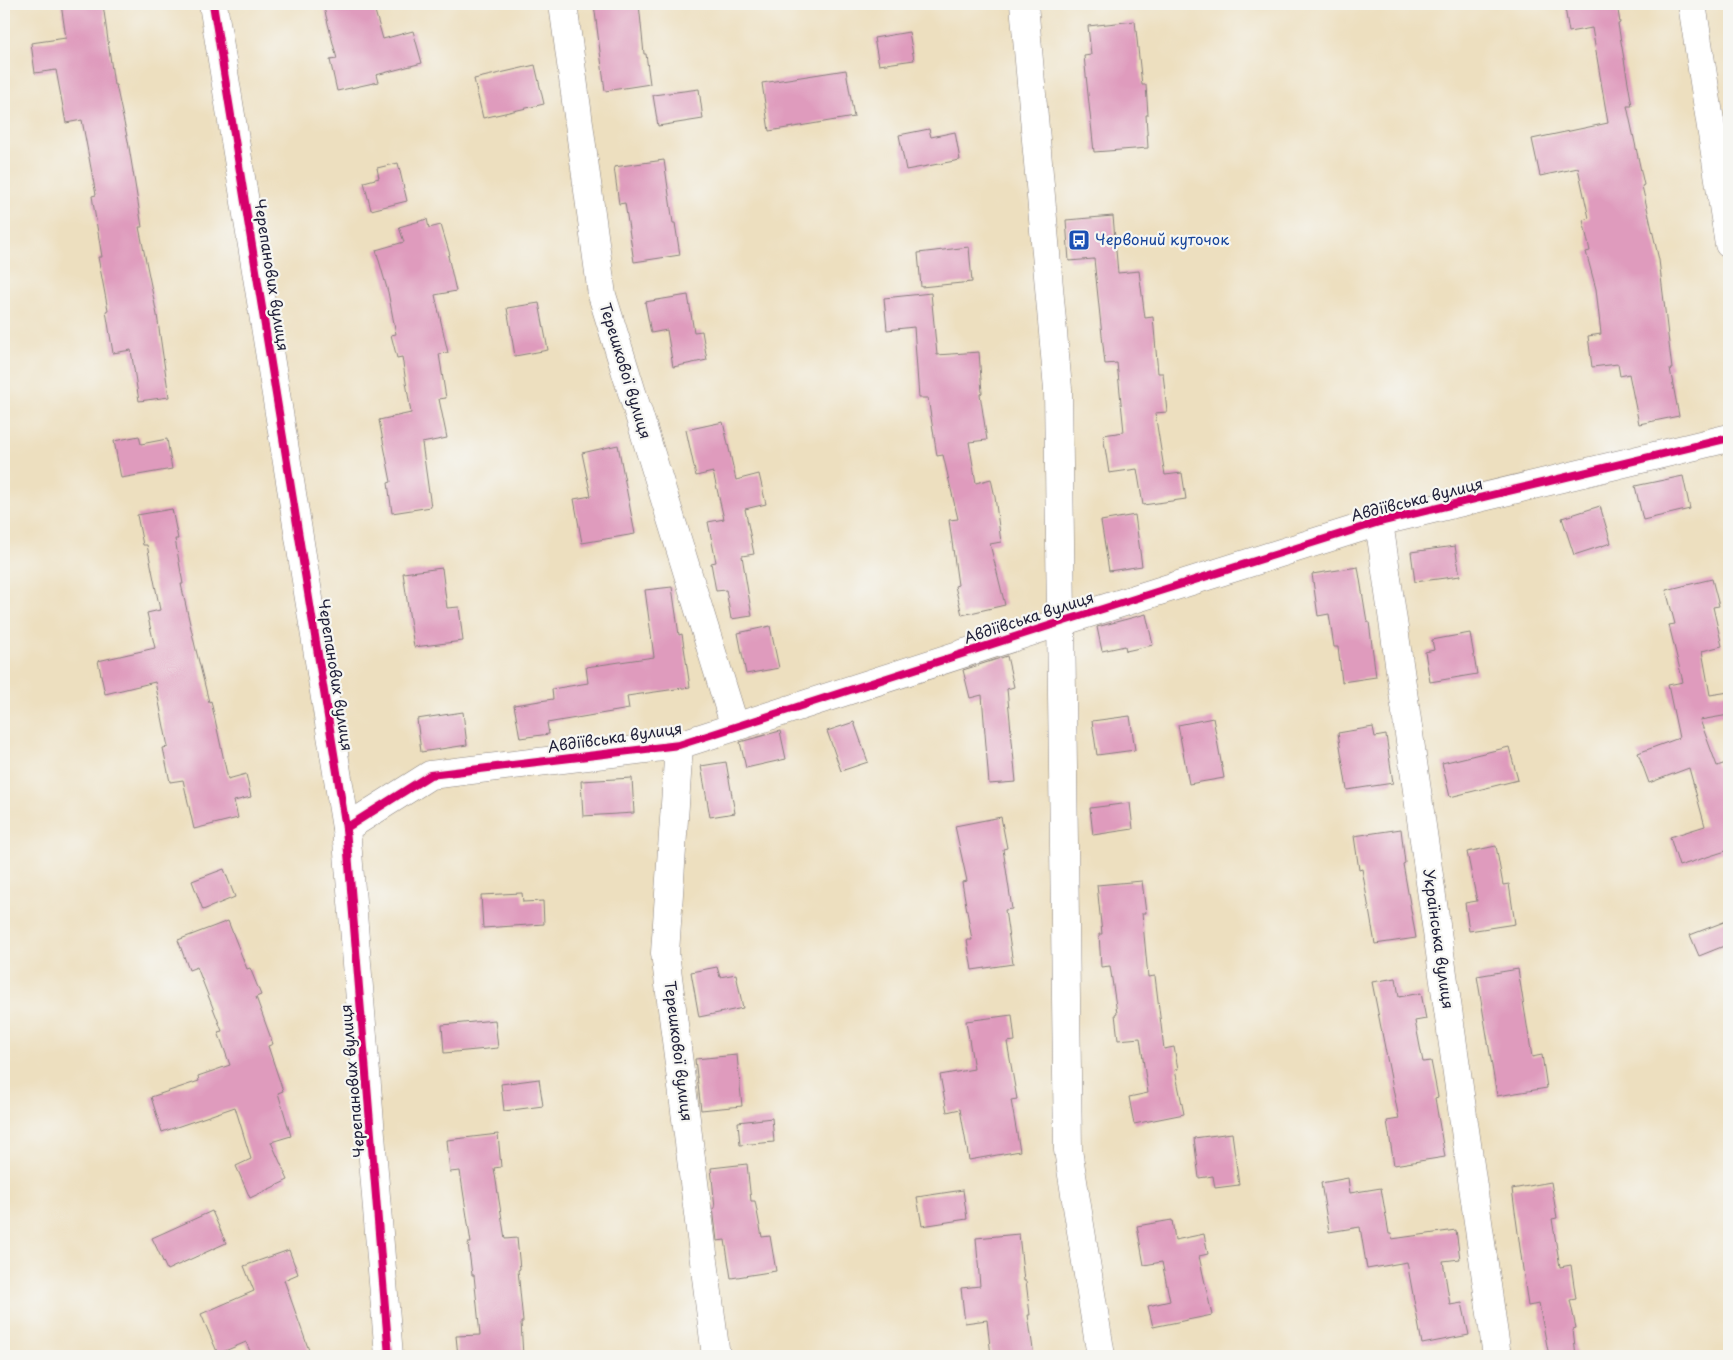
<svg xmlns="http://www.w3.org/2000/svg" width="1733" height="1360" viewBox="0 0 1733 1360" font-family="'Playpen Sans',sans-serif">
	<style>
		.building { fill: #df9bbd }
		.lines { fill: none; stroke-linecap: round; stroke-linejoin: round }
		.minor-casing { stroke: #88807d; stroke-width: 29 }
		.minor { stroke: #fff; stroke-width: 28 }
		.cycleway-casing { stroke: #f6f6f2; stroke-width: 11 }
		.cycleway { stroke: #d6006c; stroke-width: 8 }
		.labels { text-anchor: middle; stroke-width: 4.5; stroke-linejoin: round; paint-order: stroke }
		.transit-label { font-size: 15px; fill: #164399; stroke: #f6f6f2; text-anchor: start }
		.street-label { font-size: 15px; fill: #22223b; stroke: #f6f6f2 }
	</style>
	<rect width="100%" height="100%" fill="#f6f6f2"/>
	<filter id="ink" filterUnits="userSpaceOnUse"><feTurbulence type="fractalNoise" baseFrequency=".02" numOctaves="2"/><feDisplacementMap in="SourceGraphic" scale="10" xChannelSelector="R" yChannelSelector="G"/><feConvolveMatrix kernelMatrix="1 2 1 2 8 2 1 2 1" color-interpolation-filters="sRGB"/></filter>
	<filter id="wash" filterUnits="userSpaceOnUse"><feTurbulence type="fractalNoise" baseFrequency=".0096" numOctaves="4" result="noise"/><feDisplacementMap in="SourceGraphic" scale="20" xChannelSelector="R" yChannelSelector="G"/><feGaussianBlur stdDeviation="1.12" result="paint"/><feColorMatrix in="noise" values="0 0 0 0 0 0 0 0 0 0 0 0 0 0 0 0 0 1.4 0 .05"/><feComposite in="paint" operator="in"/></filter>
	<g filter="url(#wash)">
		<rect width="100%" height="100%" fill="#eddfbf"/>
		<g id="blocks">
			<!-- building -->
			<g class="building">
				<polygon points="61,4 103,4 114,85 116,85 128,141 142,227 139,227 157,315 169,397 139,401 131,350 113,353 106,311 108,310 98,257 102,257 92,196 96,195 82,120 66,123 56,70 35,73 31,43 66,38"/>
				<polygon points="323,4 373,4 383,39 413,31 422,63 376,75 378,82 337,91 330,60 337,59"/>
				<polygon points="594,4 639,4 644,54 646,54 650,84 605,91"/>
				<polygon points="1590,4 1617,4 1620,23 1618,24 1632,106 1627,106 1644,185 1642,186 1659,260 1672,369 1670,369 1679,416 1639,424 1629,374 1620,376 1618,364 1592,367 1588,336 1601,334 1596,289 1586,252 1590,251 1583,220 1589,218 1578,168 1540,176 1532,139 1608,123 1592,28 1569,32 1565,8"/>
				<polygon points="1135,21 1142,85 1146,85 1148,115 1146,115 1148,148 1094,152 1084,56 1091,55 1088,26"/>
				<polygon points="909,32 914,60 879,65 874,38"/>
				<polygon points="535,65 544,104 483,118 474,79"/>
				<polygon points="846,70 854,117 769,131 762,83"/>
				<polygon points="699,89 703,119 658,126 653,95"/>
				<polygon points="929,129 931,137 955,132 960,160 906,170 899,135"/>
				<polygon points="664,160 673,223 675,223 680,255 634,262 625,203 619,204 614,167"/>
				<polygon points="398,163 407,201 371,210 364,182 379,178 377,168"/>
				<polygon points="1113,216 1118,273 1139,271 1145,318 1153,317 1158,373 1163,373 1167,412 1155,413 1165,475 1182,473 1186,499 1143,505 1137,469 1109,473 1103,435 1124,432 1117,363 1105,364 1094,259 1069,261 1066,220"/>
				<polygon points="427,219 429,228 441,225 450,255 448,256 456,291 435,295 448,353 439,354 446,398 439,399 447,438 422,443 431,507 392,513 388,483 391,482 379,420 411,413 402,357 397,358 391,335 396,334 388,292 376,250 404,242 399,227"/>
				<polygon points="969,247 972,282 921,287 918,253"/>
				<polygon points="931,293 937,355 979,352 982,393 980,394 987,440 969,442 976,483 991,479 995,497 1001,542 990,544 1005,605 962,615 955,586 958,585 949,520 958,519 943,455 937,456 928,398 919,398 914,327 887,330 884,298"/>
				<polygon points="688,295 694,332 702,331 707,360 673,367 667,330 651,333 645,302"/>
				<polygon points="539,303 548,350 515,356 507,308"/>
				<polygon points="723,422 736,480 759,474 766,504 745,509 754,554 742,556 752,616 731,619 726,590 716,591 711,563 716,562 708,522 724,519 713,472 696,476 686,430"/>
				<polygon points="139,436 141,444 167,439 172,469 121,478 114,441"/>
				<polygon points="618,445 635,534 582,543 574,499 591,496 582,453"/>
				<polygon points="1683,476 1690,509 1643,520 1635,486"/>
				<polygon points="1600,506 1611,543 1574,555 1562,518"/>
				<polygon points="172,509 178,539 175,539 183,584 181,584 195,646 209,702 211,701 228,779 246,774 251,797 234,801 238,818 194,829 183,780 170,782 163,748 168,747 155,682 105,694 98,661 155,648 147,613 160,610 147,545 143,545 137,515"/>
				<polygon points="1135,515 1142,566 1109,571 1101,521"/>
				<polygon points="1455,546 1460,576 1415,582 1411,552"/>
				<polygon points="1358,567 1367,622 1369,622 1376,677 1342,682 1338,647 1334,647 1329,614 1318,616 1312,574"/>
				<polygon points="442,568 447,608 459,607 463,641 414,647 403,573"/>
				<polygon points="1712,579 1719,606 1713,607 1722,646 1702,651 1710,695 1729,692 1729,715 1700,720 1717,766 1729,762 1729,850 1679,866 1670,837 1705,826 1689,768 1649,783 1638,753 1679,738 1668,685 1683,682 1669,625 1675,624 1666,590"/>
				<polygon points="672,587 679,635 682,634 690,687 627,696 629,709 547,723 549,734 520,738 514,705 553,699 552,689 588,683 586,667 654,657 645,590"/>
				<polygon points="1146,614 1153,645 1126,651 1125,646 1102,651 1097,627"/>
				<polygon points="770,626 779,668 746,674 738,633"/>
				<polygon points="1470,633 1477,674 1430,682 1425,652 1434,650 1432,640"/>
				<polygon points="1007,656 1014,687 1007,689 1016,782 989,784 982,695 970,698 963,670"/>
				<polygon points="463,712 467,745 421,752 417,719"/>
				<polygon points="1130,716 1135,750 1097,755 1092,721"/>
				<polygon points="1213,718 1224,778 1189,784 1178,725"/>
				<polygon points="854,722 868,762 841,771 827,731"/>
				<polygon points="1373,727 1375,737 1386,735 1393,783 1347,790 1338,733"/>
				<polygon points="780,731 786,759 746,768 740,742"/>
				<polygon points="1509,747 1518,780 1450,797 1442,763"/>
				<polygon points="726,762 735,813 710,817 701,766"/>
				<polygon points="632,778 634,813 583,816 581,781"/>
				<polygon points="1130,803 1133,829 1093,835 1090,808"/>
				<polygon points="1001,817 1007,848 1003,849 1012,909 1005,910 1013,964 972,970 967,940 972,940 962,882 967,881 955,826"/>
				<polygon points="1401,829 1405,863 1403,864 1416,938 1375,944 1362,869 1359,870 1354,836"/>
				<polygon points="1496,846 1503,885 1509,884 1515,924 1469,931 1465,903 1477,901 1467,852"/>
				<polygon points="224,869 235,897 203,910 192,881"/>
				<polygon points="1142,881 1146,913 1142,913 1148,977 1155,976 1164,1049 1174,1047 1178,1069 1175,1070 1184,1114 1134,1124 1129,1097 1148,1093 1140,1038 1118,1040 1115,1014 1117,1013 1110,966 1101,967 1099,934 1102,934 1097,885"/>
				<polygon points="522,893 523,902 543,901 544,924 483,928 481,895"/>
				<polygon points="1729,920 1729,944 1699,956 1690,935"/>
				<polygon points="228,921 247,969 250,968 261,995 256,997 273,1044 268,1046 283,1091 278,1093 291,1136 271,1142 288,1180 250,1198 236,1166 251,1159 235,1107 162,1132 151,1097 199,1081 198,1076 230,1065 218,1032 222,1031 197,967 189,970 178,940"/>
				<polygon points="717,967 720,977 736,974 743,1008 699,1017 691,972"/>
				<polygon points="1518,969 1532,1057 1542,1055 1547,1088 1497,1096 1477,976"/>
				<polygon points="1396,978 1399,997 1421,993 1426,1019 1415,1021 1423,1062 1431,1061 1438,1097 1435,1098 1445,1157 1394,1165 1387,1121 1399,1119 1372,982"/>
				<polygon points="1012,1015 1015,1041 1007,1042 1017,1099 1011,1100 1020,1151 969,1160 960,1109 947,1112 940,1075 974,1069 966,1021"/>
				<polygon points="495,1020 498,1048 444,1053 442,1025"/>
				<polygon points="737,1055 742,1106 701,1110 695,1059"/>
				<polygon points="539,1079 543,1106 504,1111 501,1084"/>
				<polygon points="772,1118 774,1142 740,1145 738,1122"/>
				<polygon points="1232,1133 1239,1185 1215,1188 1213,1176 1199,1178 1194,1138"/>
				<polygon points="498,1134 501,1167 494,1168 505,1239 517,1238 520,1269 518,1270 523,1322 521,1322 523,1356 458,1356 456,1336 480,1335 474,1275 472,1275 468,1243 471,1243 460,1171 450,1172 447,1140"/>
				<polygon points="747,1164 751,1201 755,1201 762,1237 770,1236 776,1271 731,1278 725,1240 717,1241 713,1208 715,1208 711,1168"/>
				<polygon points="1348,1178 1350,1193 1381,1188 1389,1234 1391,1234 1392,1239 1456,1230 1460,1259 1443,1261 1450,1305 1462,1303 1469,1335 1422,1344 1407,1262 1367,1269 1360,1227 1329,1232 1321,1183"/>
				<polygon points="1551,1182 1557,1218 1552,1219 1560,1267 1571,1265 1576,1299 1570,1300 1576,1328 1573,1329 1576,1356 1549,1356 1539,1304 1528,1306 1512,1189"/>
				<polygon points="963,1190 967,1219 922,1226 917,1197"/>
				<polygon points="212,1211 226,1243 167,1270 152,1238"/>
				<polygon points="1172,1220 1175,1240 1204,1234 1208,1254 1199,1256 1212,1315 1153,1327 1148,1306 1170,1301 1162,1262 1144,1265 1137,1226"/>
				<polygon points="1019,1234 1024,1281 1026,1281 1030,1315 1028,1315 1034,1356 991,1356 987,1320 965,1323 961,1288 980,1286 976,1238"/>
				<polygon points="289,1250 298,1274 284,1280 311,1356 252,1356 246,1342 218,1354 201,1314 254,1291 244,1266"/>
			</g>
		</g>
	</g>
	<g filter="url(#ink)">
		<use href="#blocks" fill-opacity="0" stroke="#88807d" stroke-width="1"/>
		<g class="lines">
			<!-- minor casing -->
			<g class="minor-casing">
				<g id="minor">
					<polyline points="213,4 346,828 389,1356"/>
					<polyline points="563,4 602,295 735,727"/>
					<polyline points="1024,4 1058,389 1068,1150 1101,1356"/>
					<polyline points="1692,4 1729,244"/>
					<polyline points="1379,522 1497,1356"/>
					<polyline points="679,745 665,953 716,1356"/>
					<polyline points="346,828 430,775 679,745 1061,622 1379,522 1729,438"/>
				</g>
			</g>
			<!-- minor -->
			<use href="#minor" class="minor"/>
			<!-- cycleway casing -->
			<g class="cycleway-casing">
				<g id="cycleway">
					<polyline points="213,4 346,828 389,1356"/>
					<polyline points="346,828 430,775 679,745 1061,622 1379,522 1729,438"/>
				</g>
			</g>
			<!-- cycleway -->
			<use href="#cycleway" class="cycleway"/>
		</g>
	</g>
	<!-- icons -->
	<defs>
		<g id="bus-square" transform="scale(1.125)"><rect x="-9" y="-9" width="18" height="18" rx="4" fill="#1a4fb4" stroke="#f6f6f2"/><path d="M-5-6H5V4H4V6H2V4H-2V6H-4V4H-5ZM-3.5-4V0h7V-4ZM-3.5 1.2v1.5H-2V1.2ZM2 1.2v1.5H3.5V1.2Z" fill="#fff"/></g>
	</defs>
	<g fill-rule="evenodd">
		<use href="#bus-square" x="1079" y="240"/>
	</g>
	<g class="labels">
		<!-- transit labels -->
		<g class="transit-label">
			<text x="1095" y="245">Червоний куточок</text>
		</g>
		<!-- street labels -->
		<g class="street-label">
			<text transform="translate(271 275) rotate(81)" y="5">Черепанових вулиця</text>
			<text transform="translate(625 371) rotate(73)" y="5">Терешкової вулиця</text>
			<text transform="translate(1417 500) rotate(-14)" y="5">Авдіївська вулиця</text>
			<text transform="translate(1029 618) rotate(-18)" y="5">Авдіївська вулиця</text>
			<text transform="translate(335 675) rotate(81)" y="5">Черепанових вулиця</text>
			<text transform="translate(615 738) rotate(-8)" y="5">Авдіївська вулиця</text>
			<text transform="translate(1438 939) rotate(82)" y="5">Українська вулиця</text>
			<text transform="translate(678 1051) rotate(83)" y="5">Терешкової вулиця</text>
			<text transform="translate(353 1081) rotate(-95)" y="5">Черепанових вулиця</text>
		</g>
	</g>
	<!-- margin -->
	<rect width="1733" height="1360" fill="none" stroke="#f6f6f2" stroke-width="20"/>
</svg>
